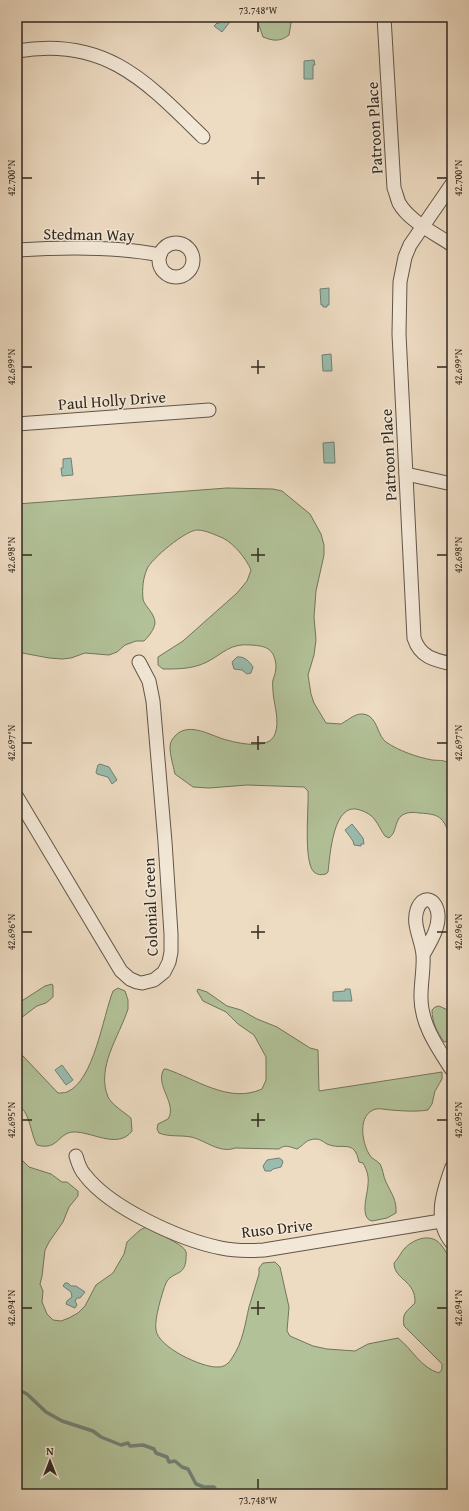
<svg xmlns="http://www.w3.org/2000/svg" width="469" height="1511" viewBox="0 0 469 1511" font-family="'Gentium Book Plus',serif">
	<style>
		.green { fill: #b2c198; stroke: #72755c }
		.water { fill: #9abcae; stroke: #708175 }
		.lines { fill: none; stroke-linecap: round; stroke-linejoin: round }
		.stream { stroke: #708175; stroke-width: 3.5 }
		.minor-casing { stroke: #615648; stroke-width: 15 }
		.minor { stroke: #f3e8d7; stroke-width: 13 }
		.ticks { fill: none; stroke: #32291f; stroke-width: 1.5 }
		.labels { text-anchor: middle; stroke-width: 3; stroke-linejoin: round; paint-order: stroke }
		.street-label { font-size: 16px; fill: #32291f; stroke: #f3e8d7 }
		.neatline { fill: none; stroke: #32291f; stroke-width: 1.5 }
		.ticks-label { font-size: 10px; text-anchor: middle; fill: #32291f }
	</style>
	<rect width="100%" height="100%" fill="#eddbc2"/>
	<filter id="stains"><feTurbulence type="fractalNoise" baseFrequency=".005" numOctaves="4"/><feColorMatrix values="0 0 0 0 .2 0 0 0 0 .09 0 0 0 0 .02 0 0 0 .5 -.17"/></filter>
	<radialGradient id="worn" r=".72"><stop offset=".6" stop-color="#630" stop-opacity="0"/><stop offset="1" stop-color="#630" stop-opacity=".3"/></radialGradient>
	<!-- green -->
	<g class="green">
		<path d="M256,17H292L289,35C280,42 273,41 263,37Z"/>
		<path d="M227,488L273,489L282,491L310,514L321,534L324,545V555L316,591L314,617L316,640L314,655L308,675L311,694L314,703L326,723L341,724C350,719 358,710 369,716C378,722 378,736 386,742C399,751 417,757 432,760C443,761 442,759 452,765V840C443,819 443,814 419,813C413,812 406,812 401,816C394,823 397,832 389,838L385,836C381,831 379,825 375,820C372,815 366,812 360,810C333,800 330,856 328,872L326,874C322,875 317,875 314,872C303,862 309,807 308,791L304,787L247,785L209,788L193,787L175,774C173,765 170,755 170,747C170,743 172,739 175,736C188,722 208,734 223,739C237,743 269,751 275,734C280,721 274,705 273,692C273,688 272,683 273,680C275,674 276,671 276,665C274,649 267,646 251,645C230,643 224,653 207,662C193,669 179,669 163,669L158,665V657L183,641L237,593L247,581L251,570C246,558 234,544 223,538C215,535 206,530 197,530C186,530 151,559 147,569C143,578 142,589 143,599C144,606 155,613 155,623C154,630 149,636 144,641H136L125,645L117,652L109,655L85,653L71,658L62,659L49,658L17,652V504Z"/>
		<polygon points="52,984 53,986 53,997 46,1003 37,1006 17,1021 17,1004 45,986"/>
		<path d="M118,988L125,991L128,1000V1009C119,1037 96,1067 108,1097C112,1105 124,1112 131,1118L132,1131C118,1150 91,1131 73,1132C58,1133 58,1151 37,1145C30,1133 30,1110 17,1105V1053L23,1056L58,1093C60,1093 64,1093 67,1092C94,1081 103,1016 113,991Z"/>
		<path d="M198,989L207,992L227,1006L241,1010L257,1019L277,1027L310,1048L318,1050L319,1091L442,1072V1079L435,1091L432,1104L428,1110C416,1112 403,1111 391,1110C387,1110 380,1108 376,1109C357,1114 362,1142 369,1154C371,1159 377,1160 380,1164C383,1169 383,1176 386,1182C391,1193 397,1200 396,1213L387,1218L372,1221C359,1218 368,1193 368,1184C369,1177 367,1170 363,1163L359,1162C354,1138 343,1151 327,1144C323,1142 321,1139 316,1139C306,1139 304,1145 297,1149C290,1147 285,1144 279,1149L235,1148C220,1154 205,1140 191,1137C181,1135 168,1137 159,1133L157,1129L158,1124L168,1119C178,1104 154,1085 164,1069H166C196,1079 229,1104 262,1089L266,1080V1057L254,1035L238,1024L226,1012L203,1001L197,991Z"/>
		<path d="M439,1006L452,1012V1041L444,1042C437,1032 432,1022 432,1010L435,1007Z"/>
		<path d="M17,1159L23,1161L29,1167L51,1174L62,1182H67L78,1191V1196L69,1207L63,1222L49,1242L45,1250L42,1276L40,1284L43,1291L42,1302L47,1314L53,1320L61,1321L69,1318L78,1313L85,1306L96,1285L113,1273L124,1254L127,1242L140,1230L146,1227C153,1231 182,1244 185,1250C187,1252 186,1256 186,1259C185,1277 172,1271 166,1283C162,1293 154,1320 156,1330C158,1347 202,1368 218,1367C225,1367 229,1363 232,1358C243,1342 245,1324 249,1307C252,1296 256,1285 259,1274V1268L263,1263L275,1262L280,1267L282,1276L289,1307L287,1331L290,1336L313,1346L327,1349L355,1351L368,1344L398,1338C412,1349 421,1368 439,1373L442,1369V1364L404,1326C402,1313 406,1312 415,1303C416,1280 394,1280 394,1263C399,1258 401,1252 405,1248C413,1240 427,1234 437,1241C443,1245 447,1255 452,1261V1494H373L370,1490H364L357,1494H17Z"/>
	</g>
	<!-- water -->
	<g class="water">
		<polygon points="224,17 233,18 222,32 214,26 217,23 218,24"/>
		<polygon points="314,60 315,65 313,65 313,79 304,79 304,61"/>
		<polygon points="329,288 329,305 327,305 327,307 323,307 323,305 321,305 320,289"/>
		<polygon points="331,354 332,371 323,371 322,355"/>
		<polygon points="334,442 335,463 324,463 323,443"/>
		<polygon points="71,458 73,475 62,476 61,468 63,468 63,459"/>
		<path d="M237,657C244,656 249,661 253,667L251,673L247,674L242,670L234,669L232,662Z"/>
		<polygon points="100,764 109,767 117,780 112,784 108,777 97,774 96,772 98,765"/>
		<polygon points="352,824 363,838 364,844 361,844 361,846 354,845 353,841 345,830"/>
		<polygon points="345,989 350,989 352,1001 333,1001 333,992 345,991"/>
		<polygon points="62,1065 73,1080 66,1085 55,1070"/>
		<polygon points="279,1158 282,1160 283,1162 281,1167 273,1169 271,1171 265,1171 263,1166 267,1160"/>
		<polygon points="65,1283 68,1283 71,1286 76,1286 85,1292 80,1298 77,1298 75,1301 77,1305 75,1308 66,1304 67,1301 72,1297 71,1292 63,1286"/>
	</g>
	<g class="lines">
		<!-- stream -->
		<polyline class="stream" points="17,1381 21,1391 27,1394 46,1412 62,1421 93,1431 101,1437 121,1445 128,1443 130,1446 143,1445 154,1449 156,1453 167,1457 169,1462 175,1461 182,1467 188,1469 196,1484 204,1487 214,1487 219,1494"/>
		<!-- minor casing -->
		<g class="minor-casing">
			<g id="minor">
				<path d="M384,17L394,188C396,193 397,198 399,203C409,221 436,234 452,245"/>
				<path d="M17,51C105,36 146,81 203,137"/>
				<path d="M452,184L410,245L405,257L400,282L399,334L414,638C420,657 434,660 452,664"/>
				<circle cx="176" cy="260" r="17"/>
				<path d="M17,250C63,247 115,246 160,255"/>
				<polyline points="17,424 209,410"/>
				<polyline points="406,474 452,484"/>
				<polyline points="17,797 121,971 130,979 137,982 142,983 154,980 164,972 169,962 171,952 171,934 165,842 153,701 149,681 139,662"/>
				<path d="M423,955C430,942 439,929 438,915C437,899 423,893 417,910C412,925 422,940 423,955C424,968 421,982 421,995C420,1023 437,1047 452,1070"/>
				<path d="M76,1156C78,1163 80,1170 85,1175C110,1208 181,1240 221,1248C235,1251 249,1251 264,1250L441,1221"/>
				<path d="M452,1167C443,1192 433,1220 452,1243"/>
			</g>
		</g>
		<!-- minor -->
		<use href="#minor" class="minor"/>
	</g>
	<!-- ticks -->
	<path class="ticks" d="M258,22V32M258,171V185M22,178H32M251,178H265M437,178H447M258,360V374M22,367H32M251,367H265M437,367H447M258,548V562M22,555H32M251,555H265M437,555H447M258,736V750M22,743H32M251,743H265M437,743H447M258,925V939M22,932H32M251,932H265M437,932H447M258,1113V1127M22,1120H32M251,1120H265M437,1120H447M258,1301V1315M22,1308H32M251,1308H265M437,1308H447M258,1479V1489"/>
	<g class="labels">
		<!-- street labels -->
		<g class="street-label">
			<text transform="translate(374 128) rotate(-93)" y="6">Patroon Place</text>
			<text transform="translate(89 234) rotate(1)" y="6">Stedman Way</text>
			<text transform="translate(112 400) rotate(-4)" y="6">Paul Holly Drive</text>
			<text transform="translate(388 455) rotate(-93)" y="6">Patroon Place</text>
			<text transform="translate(150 907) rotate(-92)" y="6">Colonial Green</text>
			<text transform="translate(277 1228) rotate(-6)" y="6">Ruso Drive</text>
		</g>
	</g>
	<!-- margin -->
	<rect width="469" height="1511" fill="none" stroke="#eddbc2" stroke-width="44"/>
	<!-- north arrow -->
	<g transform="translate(50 1461)" stroke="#f3e8d7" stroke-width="3" paint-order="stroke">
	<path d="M0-3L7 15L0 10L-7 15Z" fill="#32291f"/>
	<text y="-6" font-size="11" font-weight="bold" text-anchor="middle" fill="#32291f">N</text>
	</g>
	<rect x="22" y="22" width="425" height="1467" class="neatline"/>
	<g class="ticks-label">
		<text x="258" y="14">73.748°W</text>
		<text transform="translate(11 178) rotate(-90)" y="4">42.700°N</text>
		<text transform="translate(458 178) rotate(-90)" y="4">42.700°N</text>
		<text transform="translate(11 367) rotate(-90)" y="4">42.699°N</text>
		<text transform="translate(458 367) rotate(-90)" y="4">42.699°N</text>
		<text transform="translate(11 555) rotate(-90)" y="4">42.698°N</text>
		<text transform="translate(458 555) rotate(-90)" y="4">42.698°N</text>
		<text transform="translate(11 743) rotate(-90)" y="4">42.697°N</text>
		<text transform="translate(458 743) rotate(-90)" y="4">42.697°N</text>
		<text transform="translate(11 932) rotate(-90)" y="4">42.696°N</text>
		<text transform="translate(458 932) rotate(-90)" y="4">42.696°N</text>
		<text transform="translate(11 1120) rotate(-90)" y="4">42.695°N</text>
		<text transform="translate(458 1120) rotate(-90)" y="4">42.695°N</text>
		<text transform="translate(11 1308) rotate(-90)" y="4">42.694°N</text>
		<text transform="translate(458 1308) rotate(-90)" y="4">42.694°N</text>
		<text x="258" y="1504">73.748°W</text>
	</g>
	<rect width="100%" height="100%" filter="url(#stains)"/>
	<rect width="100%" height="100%" fill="url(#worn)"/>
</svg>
